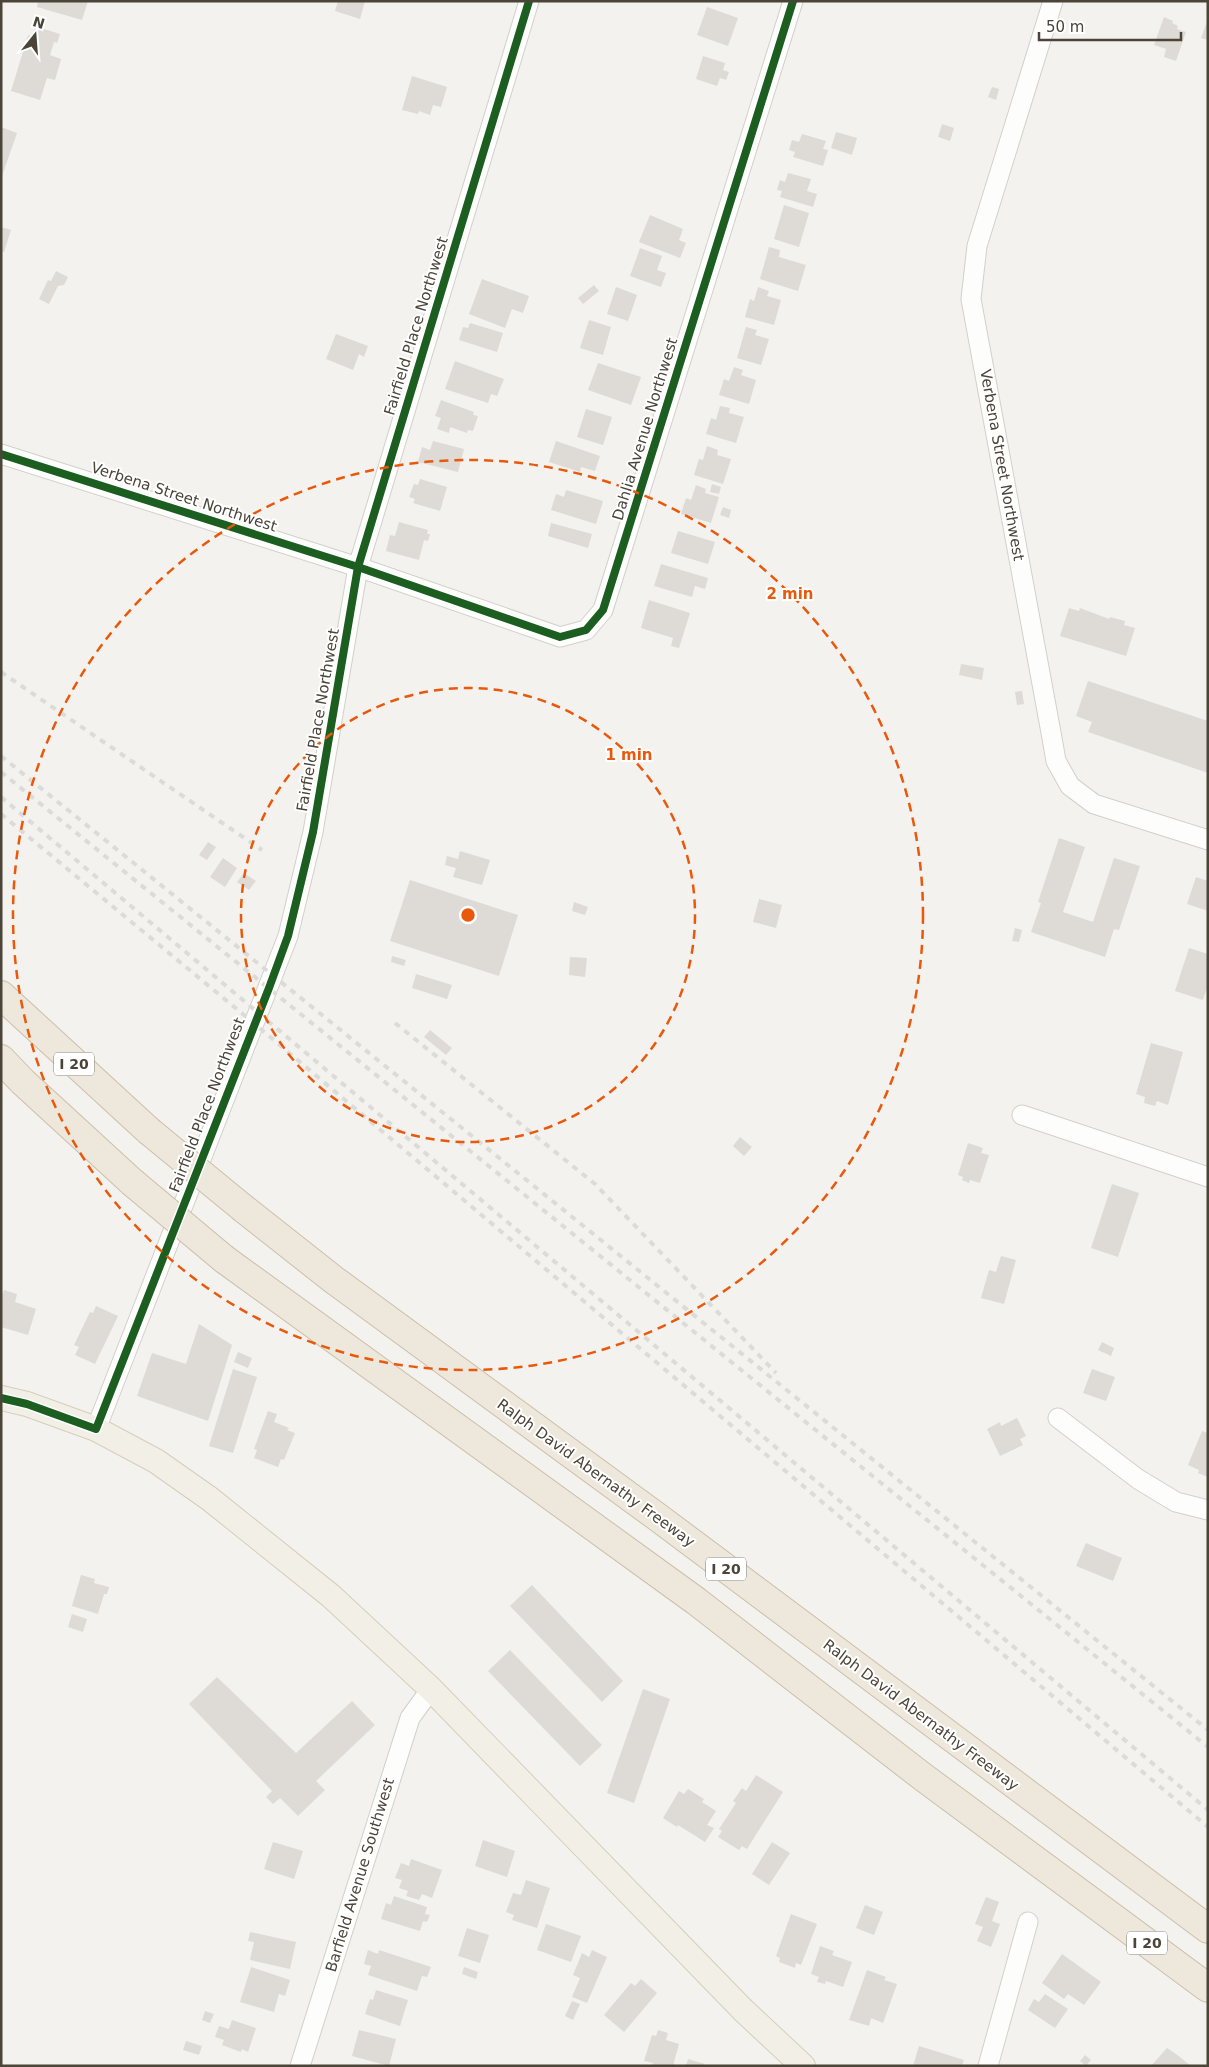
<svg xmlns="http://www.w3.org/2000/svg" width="1209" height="2067" viewBox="0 0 1209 2067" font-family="'DejaVu Sans',sans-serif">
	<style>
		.building { fill: #dedbd6 }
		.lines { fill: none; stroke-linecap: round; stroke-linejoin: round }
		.minor-casing { stroke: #d2d0cb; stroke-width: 21 }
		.major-casing { stroke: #d6cebb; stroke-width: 26 }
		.highway-casing { stroke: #ccbfa9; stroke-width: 30 }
		.minor { stroke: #fdfdfc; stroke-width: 19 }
		.major { stroke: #f2efe6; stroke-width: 24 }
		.highway { stroke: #ede8db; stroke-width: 28 }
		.rail { stroke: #dbdbda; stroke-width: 4; stroke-dasharray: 6 6; stroke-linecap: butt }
		.highway-bridge-casing { stroke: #ccbfa9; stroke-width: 30; stroke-linecap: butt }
		.highway-bridge { stroke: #ede8db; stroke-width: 28 }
		.cycleway-casing { stroke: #fff; stroke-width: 11 }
		.cycleway { stroke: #1b5e20; stroke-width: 8 }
		.ring { fill: none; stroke: #e8590c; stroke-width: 2.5; stroke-dasharray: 9 6 }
		.labels { text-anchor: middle; stroke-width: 4; stroke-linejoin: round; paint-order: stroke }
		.shield { fill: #fff; stroke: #817c74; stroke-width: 1 }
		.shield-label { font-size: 14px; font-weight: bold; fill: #4b4439 }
		.street-label { font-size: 15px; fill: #4b4439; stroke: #fff }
		.centre { fill: #e8590c; stroke: #fff; stroke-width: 2.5 }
		.ring-label { font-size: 15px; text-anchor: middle; font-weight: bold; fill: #e8590c; stroke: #fff; stroke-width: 4; stroke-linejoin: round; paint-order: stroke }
	</style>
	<rect width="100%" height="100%" fill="#f4f2ee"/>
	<!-- building -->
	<g class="building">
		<polygon points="38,1 88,1 82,20 37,7"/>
		<polygon points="338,1 365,1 360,19 335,11"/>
		<polygon points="707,7 738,18 728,46 697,35"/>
		<polygon points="1164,17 1173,21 1172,23 1178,26 1177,29 1186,32 1176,61 1164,57 1166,49 1154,45"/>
		<polygon points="1208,19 1208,40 1201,38"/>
		<polygon points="35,26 60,34 57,43 54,42 50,55 61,59 55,80 47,78 40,100 11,91 28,35 32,36"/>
		<polygon points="703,56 725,63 723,70 729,72 726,80 720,78 717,86 696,79"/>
		<polygon points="412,76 447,87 441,107 433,105 430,115 419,111 418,114 402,110"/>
		<polygon points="992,87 999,89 996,100 988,97"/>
		<polygon points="942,124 954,128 950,141 938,137"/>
		<polygon points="1,127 17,133 2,176 1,176"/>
		<polygon points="836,132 857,138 852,155 831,148"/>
		<polygon points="802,134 826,141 823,149 828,150 823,166 793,157 795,152 789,150 792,140 799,142"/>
		<polygon points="788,173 811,179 807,191 817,194 813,207 780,197 782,191 777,190 780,180 785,182"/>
		<polygon points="784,205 809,213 799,247 774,239"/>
		<polygon points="650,215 683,229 679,240 686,243 680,258 639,242"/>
		<polygon points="1,227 11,230 4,252 1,251"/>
		<polygon points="769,247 780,250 779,257 806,265 798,291 760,279"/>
		<polygon points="640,248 662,256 657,270 666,273 661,287 630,276"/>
		<polygon points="56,271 68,277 64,285 58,286 49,304 39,299 48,280 51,281"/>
		<polygon points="482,279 529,296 523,313 512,309 505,328 469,314"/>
		<polygon points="594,285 599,291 583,304 578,298"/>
		<polygon points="616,287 637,295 628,321 607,314"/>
		<polygon points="758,287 769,291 767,296 781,300 774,325 745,317 750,299 754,301"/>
		<polygon points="589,320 611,327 603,355 580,348"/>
		<polygon points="470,323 503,333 497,352 459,340 463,327 468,328"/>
		<polygon points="746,327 757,330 755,335 769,339 761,365 737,358"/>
		<polygon points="336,334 368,346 364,357 359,354 353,370 326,359"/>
		<polygon points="455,361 504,379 497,396 491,394 488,403 445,389"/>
		<polygon points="598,363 641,377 631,405 588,390"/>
		<polygon points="734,367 743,370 741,375 756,380 749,404 719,395 724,379 729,381"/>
		<polygon points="441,400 474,412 473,415 478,416 473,431 468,430 467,433 450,427 449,433 437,429 441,418 435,416"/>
		<polygon points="720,406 730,408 729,413 744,417 736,443 706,434 711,418 716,420"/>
		<polygon points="586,409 612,417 603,445 577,437"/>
		<polygon points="433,441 464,449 458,472 418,462 422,447 430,450"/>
		<polygon points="556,441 600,456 595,471 581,467 580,472 549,462"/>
		<polygon points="707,446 718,450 717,455 731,459 723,484 694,475 699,459 703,460"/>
		<polygon points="420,479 447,487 440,511 413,503 415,499 409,497 414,484 418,485"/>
		<polygon points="712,484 721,487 719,494 710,492"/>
		<polygon points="696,485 706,489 705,493 719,497 711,523 681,514 686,498 691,500"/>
		<polygon points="566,490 603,501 596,524 551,510 556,494 564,497"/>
		<polygon points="723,507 731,510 729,518 720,515"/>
		<polygon points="399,522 428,530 427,534 430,534 428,541 424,540 419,560 386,551 390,535 395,536"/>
		<polygon points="551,523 592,534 588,548 548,536"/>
		<polygon points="678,531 715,542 708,564 671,553"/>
		<polygon points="661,564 708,578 705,589 695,586 692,597 654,586"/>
		<polygon points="649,600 690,613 679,648 671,646 673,638 641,628"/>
		<polygon points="1069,608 1079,611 1080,608 1109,619 1110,617 1125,621 1124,625 1135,628 1126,656 1060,636"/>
		<polygon points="961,664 984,668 982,680 959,675"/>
		<polygon points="1088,681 1208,721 1208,773 1088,732 1092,722 1076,716"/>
		<polygon points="1022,691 1024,704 1017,705 1015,692"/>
		<polygon points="1059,838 1085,847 1063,912 1093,922 1114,858 1140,866 1119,930 1114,929 1105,957 1031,932 1041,903 1038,902"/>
		<polygon points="208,842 216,847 207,860 199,855"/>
		<polygon points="460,851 490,860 482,885 453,877 456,868 445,865 447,856 458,859"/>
		<polygon points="223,858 237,868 225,887 210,877"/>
		<polygon points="244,873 256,881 249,890 237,882"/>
		<polygon points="1196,877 1208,881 1208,911 1187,904"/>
		<polygon points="410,880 518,915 499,976 390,941"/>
		<polygon points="759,899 782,905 776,928 753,922"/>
		<polygon points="574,902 588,907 585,915 572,911"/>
		<polygon points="1015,928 1022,930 1019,942 1012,941"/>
		<polygon points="1189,948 1208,954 1208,985 1203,1000 1175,991"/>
		<polygon points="392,956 406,960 404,966 391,962"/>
		<polygon points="570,957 587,958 585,977 569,975"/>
		<polygon points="416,974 452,985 447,999 412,988"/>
		<polygon points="430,1030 452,1048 446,1055 424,1037"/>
		<polygon points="1151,1043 1183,1052 1168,1105 1157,1101 1155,1106 1144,1103 1145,1097 1136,1094"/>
		<polygon points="740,1137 752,1147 744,1156 733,1146"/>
		<polygon points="968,1143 983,1148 981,1153 989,1155 980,1183 970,1180 969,1183 962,1180 963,1177 958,1175"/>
		<polygon points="1112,1184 1139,1193 1118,1257 1091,1248"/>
		<polygon points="1001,1256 1016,1260 1004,1304 981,1298 989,1270 996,1272"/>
		<polygon points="4,1290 17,1294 15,1302 36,1309 28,1335 1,1327 1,1298"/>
		<polygon points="96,1306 118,1316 95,1364 75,1355 79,1347 74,1345 90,1312 93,1313"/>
		<polygon points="199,1324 232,1345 208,1421 137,1396 152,1353 186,1364"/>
		<polygon points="1102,1342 1114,1348 1111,1356 1098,1350"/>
		<polygon points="238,1352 252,1358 248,1368 234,1362"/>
		<polygon points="233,1369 257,1377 233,1453 209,1446"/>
		<polygon points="1092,1369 1115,1377 1106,1401 1083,1393"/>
		<polygon points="268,1411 277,1414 274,1422 289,1428 287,1430 295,1433 284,1460 281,1459 278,1467 254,1458 257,1450 254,1449"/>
		<polygon points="1017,1418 1026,1436 1020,1439 1023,1445 1000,1456 987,1429 1000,1422 1001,1426"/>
		<polygon points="1202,1431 1208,1433 1208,1477 1198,1473 1199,1470 1188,1465"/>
		<polygon points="1086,1543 1122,1558 1113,1581 1076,1566"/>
		<polygon points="81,1575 95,1579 94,1583 109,1587 107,1594 104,1594 98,1614 72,1606"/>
		<polygon points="532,1585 623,1681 602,1702 510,1606"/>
		<polygon points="72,1614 87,1619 83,1632 68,1627"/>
		<polygon points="510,1650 602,1745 580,1766 488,1671"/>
		<polygon points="217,1677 296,1753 352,1701 375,1725 316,1781 325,1790 298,1816 280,1798 273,1804 266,1797 272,1791 189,1704"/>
		<polygon points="643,1689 670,1699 634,1803 607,1793"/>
		<polygon points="756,1775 783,1792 747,1849 742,1846 739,1850 718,1837 722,1831 719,1829 736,1803 733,1801 742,1788 746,1791"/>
		<polygon points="688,1789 704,1799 702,1802 716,1811 707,1825 714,1828 705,1842 678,1825 677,1827 663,1818 679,1791 684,1794"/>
		<polygon points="483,1840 515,1851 507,1877 475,1866"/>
		<polygon points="273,1842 303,1851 294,1879 264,1869"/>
		<polygon points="772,1842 790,1853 769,1885 752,1874"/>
		<polygon points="411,1859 442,1870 432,1898 422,1894 419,1900 406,1896 408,1891 399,1888 402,1880 395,1878 401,1863 409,1866"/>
		<polygon points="526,1880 550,1888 537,1928 512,1920 514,1915 506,1912 513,1893 521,1895"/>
		<polygon points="394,1896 427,1907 425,1914 430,1915 427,1922 423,1921 420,1931 381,1919 386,1903 391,1905"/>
		<polygon points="986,1897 999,1902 992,1921 1000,1924 991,1947 977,1941 983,1927 975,1924"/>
		<polygon points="865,1905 883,1912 874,1935 856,1928"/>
		<polygon points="791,1914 817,1924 801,1965 796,1963 795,1968 779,1962 780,1958 776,1956"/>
		<polygon points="546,1924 581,1936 571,1962 537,1950"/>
		<polygon points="467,1928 489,1935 480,1963 458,1956"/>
		<polygon points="250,1932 296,1942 290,1969 250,1960 254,1942 248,1941"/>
		<polygon points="820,1946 834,1951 832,1955 852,1962 843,1987 826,1981 825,1984 817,1982 819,1977 811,1974"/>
		<polygon points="368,1950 378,1954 379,1950 431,1967 427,1977 422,1976 417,1991 368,1975 371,1966 364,1964"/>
		<polygon points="592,1950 607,1957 587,2003 572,1997 580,1978 573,1975 582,1953 589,1957"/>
		<polygon points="1062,1954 1101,1982 1084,2005 1068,1994 1064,1999 1042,1983"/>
		<polygon points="251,1967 290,1980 285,1996 279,1994 274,2012 240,2002"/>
		<polygon points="464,1967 478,1972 476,1979 462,1974"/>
		<polygon points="867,1970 886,1977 884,1980 897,1984 883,2023 871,2018 869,2026 849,2020"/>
		<polygon points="641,1979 657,1993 624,2032 604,2015 631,1983 635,1986"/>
		<polygon points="376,1990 408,2000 400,2026 365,2014 370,1999 373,2000"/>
		<polygon points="1045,1994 1068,2009 1055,2028 1028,2010 1034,1999 1039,2002"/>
		<polygon points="572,2001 580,2004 573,2020 565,2016"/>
		<polygon points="205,2011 214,2014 210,2023 202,2020"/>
		<polygon points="232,2020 256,2028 248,2052 242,2049 241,2052 222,2045 224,2040 215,2037 219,2026 229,2029"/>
		<polygon points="359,2030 396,2039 389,2066 352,2056"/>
		<polygon points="658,2030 668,2033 666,2040 679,2044 673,2066 652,2066 653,2063 644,2061 652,2035 656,2036"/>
		<polygon points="186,2041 202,2046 199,2055 183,2050"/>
		<polygon points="919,2046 964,2060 962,2066 913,2066"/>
		<polygon points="1167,2048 1176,2054 1191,2066 1151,2066"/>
		<polygon points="1085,2055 1091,2060 1086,2066 1080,2061"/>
		<polygon points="688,2059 705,2064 704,2066 686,2066"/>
	</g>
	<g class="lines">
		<!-- minor casing -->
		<g class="minor-casing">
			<g id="minor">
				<polyline points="1053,1 977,246 971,299 1052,738 1056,761 1070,786 1094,804 1208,840"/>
				<polyline points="1,454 358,567 560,637 586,630 603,610 793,1"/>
				<polyline points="1022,1115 1208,1177"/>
				<polyline points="1058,1418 1138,1479 1176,1502 1208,1510"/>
				<polyline points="96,1429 288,936 313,832 358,567 529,1"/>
				<polyline points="300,2066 410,1718 431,1689"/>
				<polyline points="988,2066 1028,1922"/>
			</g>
		</g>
		<!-- major casing -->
		<g class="major-casing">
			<polyline id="major" points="1,1398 27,1404 96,1429 156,1461 210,1499 331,1596 431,1689 743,2010 803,2066"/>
		</g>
		<!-- highway casing -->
		<g class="highway-casing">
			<g id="highway">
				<polyline points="1,995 149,1131"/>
				<polyline points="1,1059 23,1082 132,1182"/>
				<polyline points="244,1209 334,1280 656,1516 1208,1929"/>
				<polyline points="224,1259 696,1601 923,1777 1208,1988"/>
			</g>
		</g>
		<!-- minor -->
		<use href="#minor" class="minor"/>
		<!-- major -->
		<use href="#major" class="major"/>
		<!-- highway -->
		<use href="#highway" class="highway"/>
		<!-- rail -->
		<g class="rail">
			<polyline points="1,672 262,850"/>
			<polyline points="1,756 1208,1730"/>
			<polyline points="1,772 1208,1747"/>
			<polyline points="1,797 1208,1810"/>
			<polyline points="1,814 256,1025 1208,1827"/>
			<polyline points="395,1023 595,1184 776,1373"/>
		</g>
		<!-- highway-bridge casing -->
		<g class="highway-bridge-casing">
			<g id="highway-bridge">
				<polyline points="149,1131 244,1209"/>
				<polyline points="132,1182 224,1259"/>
			</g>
		</g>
		<!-- highway-bridge -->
		<use href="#highway-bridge" class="highway-bridge"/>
		<!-- cycleway casing -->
		<g class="cycleway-casing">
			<g id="cycleway">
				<polyline points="1,454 358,567 560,637 586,630 603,610 793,1"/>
				<polyline points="1,1398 27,1404 96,1429 269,988 288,936 313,832 358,567 529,1"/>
			</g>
		</g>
		<!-- cycleway -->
		<use href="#cycleway" class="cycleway"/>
	</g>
	<!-- distance rings -->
	<g class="ring">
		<circle cx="468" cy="915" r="227"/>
		<circle cx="468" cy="915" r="455"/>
	</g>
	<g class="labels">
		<!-- shield labels -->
		<g class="shield">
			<rect x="54" y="1052.5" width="40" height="23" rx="4"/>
			<rect x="706" y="1557.5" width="40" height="23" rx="4"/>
			<rect x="1127" y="1931.5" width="40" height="23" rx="4"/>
		</g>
		<g class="shield-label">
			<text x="74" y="1069">I 20</text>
			<text x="726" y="1574">I 20</text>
			<text x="1147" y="1948">I 20</text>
		</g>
		<!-- street labels -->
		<g class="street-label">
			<text transform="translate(416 326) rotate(-73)" y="5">Fairfield Place Northwest</text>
			<text transform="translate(645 429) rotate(-73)" y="5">Dahlia Avenue Northwest</text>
			<text transform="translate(1002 465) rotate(80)" y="5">Verbena Street Northwest</text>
			<text transform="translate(184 497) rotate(18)" y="5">Verbena Street Northwest</text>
			<text transform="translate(318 720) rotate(-80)" y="5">Fairfield Place Northwest</text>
			<text transform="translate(207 1105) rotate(-69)" y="5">Fairfield Place Northwest</text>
			<text transform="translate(596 1473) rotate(36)" y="5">Ralph David Abernathy Freeway</text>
			<text transform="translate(921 1715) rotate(37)" y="5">Ralph David Abernathy Freeway</text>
			<text transform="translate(360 1875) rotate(-73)" y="5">Barfield Avenue Southwest</text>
		</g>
	</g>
	<circle cx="468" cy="915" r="8" class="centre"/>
	<g class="ring-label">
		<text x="790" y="599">2 min</text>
		<text x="629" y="760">1 min</text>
	</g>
	<!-- border -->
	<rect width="1209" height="2067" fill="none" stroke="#4b4439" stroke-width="5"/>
	<!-- north arrow -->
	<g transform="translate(35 35) rotate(17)" stroke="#ffffff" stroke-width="4" paint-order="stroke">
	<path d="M0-4L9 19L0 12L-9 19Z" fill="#4b4439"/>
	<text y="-8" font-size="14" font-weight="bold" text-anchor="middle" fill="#4b4439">N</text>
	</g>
	<!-- scale -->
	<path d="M1039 32v8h142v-8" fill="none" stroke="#4b4439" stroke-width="2.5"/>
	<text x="1046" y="32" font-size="15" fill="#4b4439" stroke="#ffffff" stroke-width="4" paint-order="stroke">50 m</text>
</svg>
